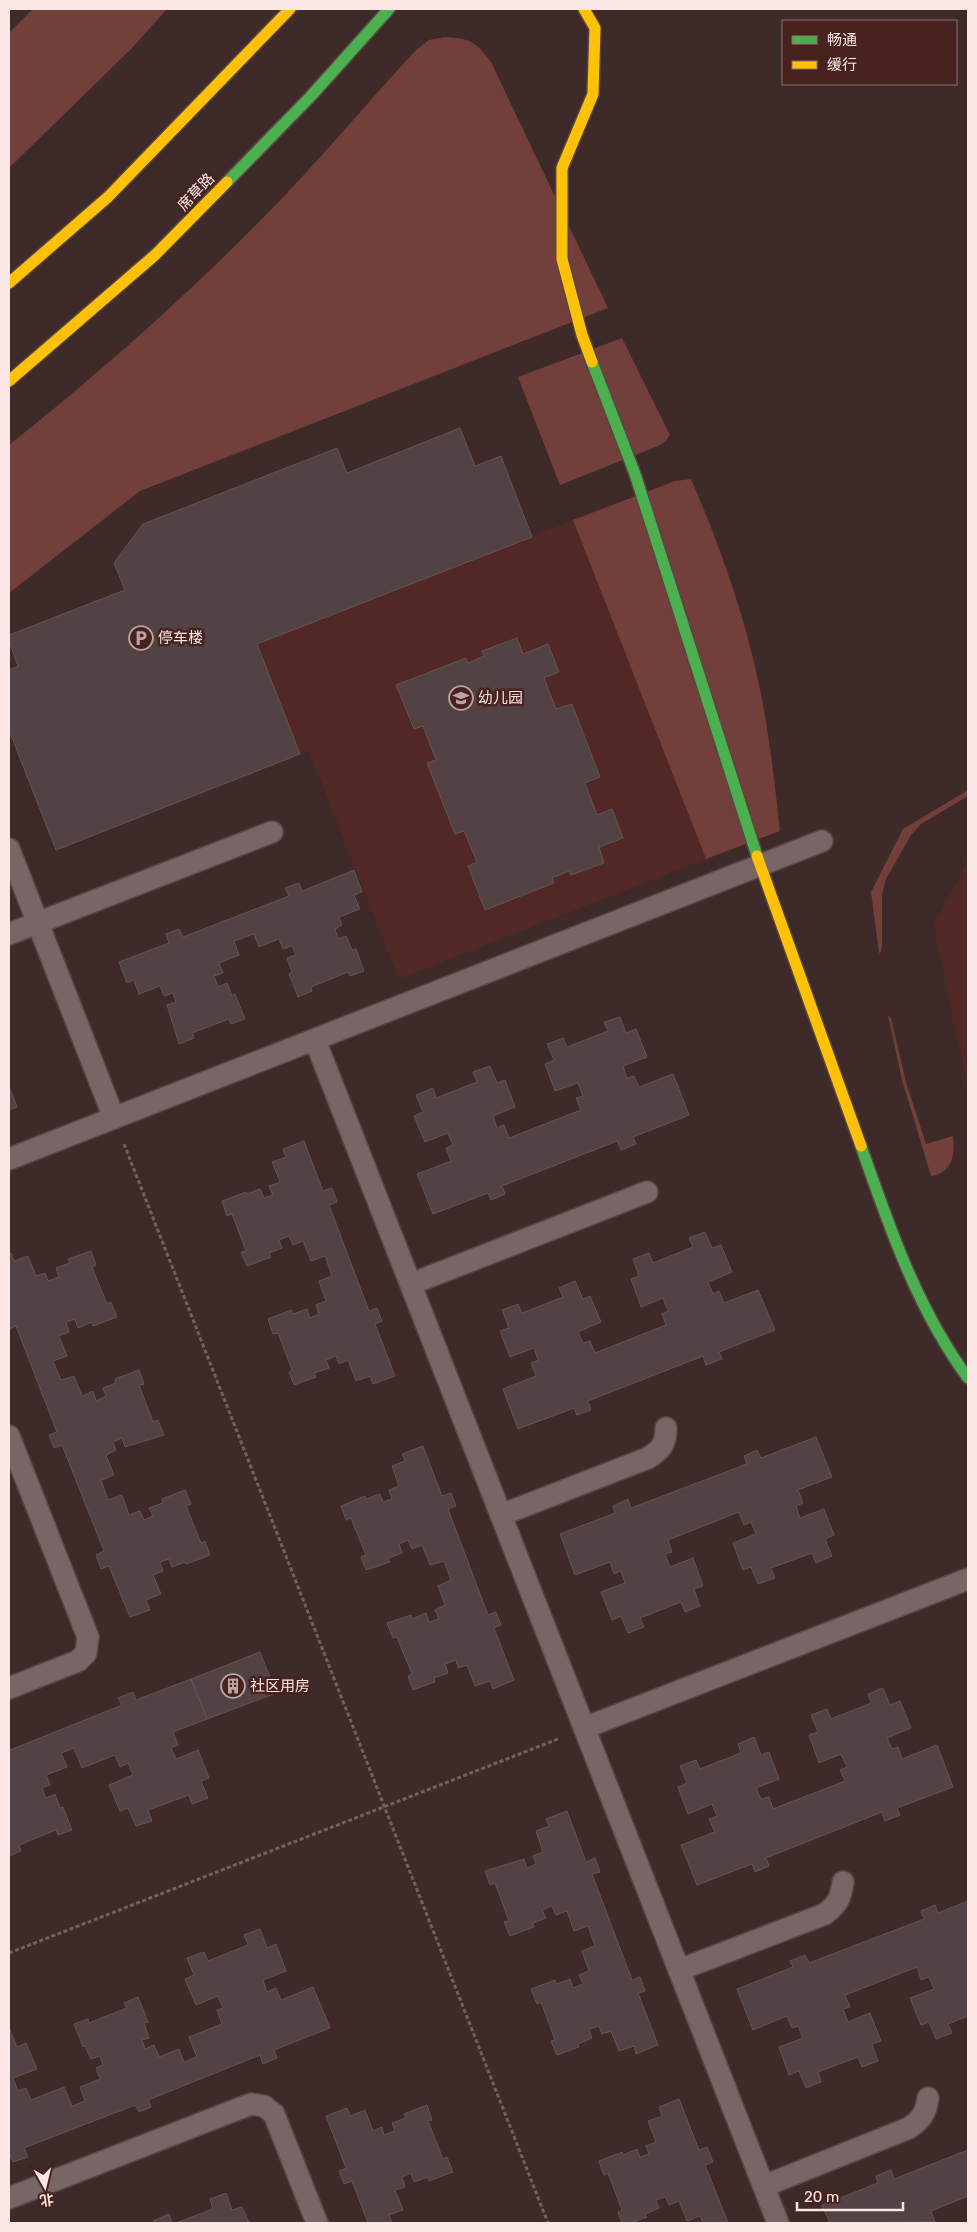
<svg xmlns="http://www.w3.org/2000/svg" width="977" height="2232" viewBox="0 0 977 2232" font-family="Rubik,'Noto Sans SC',sans-serif">
	<style>
		.built { fill: #512825 }
		.green { fill: #723f3a }
		.building { fill: #534243; stroke: #645454 }
		.lines { fill: none; stroke-linecap: round; stroke-linejoin: round }
		.lane-casing { stroke: #574644; stroke-width: 24 }
		.fast-casing { stroke: #574644; stroke-width: 14 }
		.slow-casing { stroke: #574644; stroke-width: 14 }
		.path { stroke: #726160; stroke-width: 3; stroke-dasharray: 4 2.5; stroke-linecap: butt }
		.lane { stroke: #776665; stroke-width: 21 }
		.fast { stroke: #4caf50; stroke-width: 11 }
		.slow { stroke: #ffc107; stroke-width: 11 }
		.labels { text-anchor: middle; stroke-width: 5; stroke-linejoin: round; paint-order: stroke }
		.street-label { font-size: 15px; fill: #fbe7e5; stroke: #47221f }
		.poi-label { font-size: 15px; fill: #fbe7e5; stroke: #47221f; text-anchor: start }
	</style>
	<rect width="100%" height="100%" fill="#3e2a28"/>
	<!-- built -->
	<g class="built">
		<polygon points="573,520 706,859 399,979 309,751 300,754 257,644"/>
		<polygon points="968,860 968,1083 967,1084 934,925"/>
	</g>
	<!-- green -->
	<g class="green">
		<polygon points="33,9 167,9 132,48 9,168 9,33"/>
		<path d="M445,37C472,39 475,41 491,62L608,308L140,491L9,593V445C97,375 181,301 260,221C315,166 363,107 416,50L429,40Z"/>
		<polygon points="622,338 670,435 666,441 658,446 560,485 518,377"/>
		<path d="M691,479C724,555 753,639 766,722C772,758 776,795 780,831L706,859L573,520L675,481Z"/>
		<polygon points="968,790 968,796 921,824 911,835 886,879 882,894 882,945 881,952 879,953 871,892 903,829"/>
		<path d="M888,1015L891,1018L906,1082L926,1144L953,1136C955,1154 953,1173 931,1176L902,1080Z"/>
	</g>
	<!-- building -->
	<g class="building">
		<polygon points="460,428 475,466 501,456 532,537 257,644 300,754 56,850 9,730 9,670 18,666 9,641 9,635 125,590 114,563 143,524 337,448 347,473"/>
		<polygon points="517,638 523,654 548,644 559,672 544,678 556,709 572,704 600,777 585,783 597,815 612,809 623,838 599,847 604,863 571,875 569,871 552,878 554,883 485,910 468,866 477,862 464,831 455,834 427,763 436,760 423,726 414,729 396,685 466,658 468,663 484,656 482,651"/>
		<polygon points="354,870 362,892 354,895 360,909 339,917 342,925 335,929 338,939 346,936 352,950 356,949 364,971 350,976 348,972 311,987 312,991 298,997 289,974 292,972 287,958 296,955 292,946 283,949 279,939 259,947 254,934 234,941 239,955 219,963 223,973 214,976 218,987 227,983 232,996 235,994 245,1019 231,1024 229,1019 192,1033 194,1038 179,1044 167,1005 176,1002 173,993 164,996 160,986 139,994 134,980 127,983 119,962 169,943 166,934 179,929 183,937 289,896 285,888 299,883 302,891"/>
		<polygon points="620,1017 626,1033 636,1029 647,1057 623,1066 627,1078 634,1076 639,1087 673,1074 689,1115 633,1137 636,1144 621,1150 617,1141 502,1186 505,1194 491,1200 488,1193 433,1214 417,1174 451,1161 446,1148 453,1145 448,1133 425,1142 414,1116 423,1112 416,1095 433,1088 436,1098 477,1082 473,1072 490,1066 497,1083 505,1080 515,1107 493,1116 497,1128 504,1125 509,1138 581,1110 576,1098 583,1096 578,1083 555,1091 545,1064 554,1060 547,1044 563,1038 567,1047 608,1031 604,1022"/>
		<polygon points="9,1086 17,1107 9,1110"/>
		<polygon points="304,1141 323,1191 332,1188 337,1202 329,1205 369,1311 377,1308 382,1321 375,1324 395,1376 373,1384 370,1376 356,1381 348,1360 339,1364 336,1356 326,1360 329,1368 314,1373 316,1377 294,1385 289,1372 292,1370 278,1333 273,1334 268,1319 291,1310 293,1314 307,1309 310,1318 319,1314 316,1305 326,1301 319,1281 332,1276 325,1256 311,1261 303,1241 293,1245 289,1236 279,1240 282,1248 269,1253 271,1257 247,1266 241,1252 246,1251 232,1214 227,1216 222,1201 246,1192 247,1194 260,1189 264,1198 273,1195 269,1186 280,1182 272,1162 286,1157 283,1149"/>
		<polygon points="705,1232 712,1248 721,1245 732,1272 708,1282 713,1294 719,1291 724,1303 758,1290 775,1330 719,1352 722,1359 706,1365 703,1356 588,1401 591,1410 577,1415 574,1408 518,1429 503,1389 536,1376 531,1363 538,1360 534,1348 510,1357 500,1331 509,1328 502,1310 518,1304 522,1313 563,1297 559,1288 575,1281 583,1299 590,1296 601,1322 578,1332 583,1343 590,1341 595,1353 666,1325 662,1314 668,1311 663,1298 641,1307 631,1279 639,1276 633,1259 649,1253 653,1263 693,1247 689,1238"/>
		<polygon points="91,1251 96,1265 92,1267 107,1304 111,1302 117,1317 93,1326 92,1322 78,1328 75,1319 66,1322 69,1332 59,1336 67,1356 53,1361 61,1380 74,1376 82,1396 93,1391 96,1401 106,1396 103,1388 116,1383 115,1379 139,1370 144,1384 139,1385 153,1422 158,1420 164,1435 125,1447 122,1438 113,1442 116,1450 106,1455 114,1475 101,1480 108,1500 122,1495 129,1515 140,1511 144,1520 153,1516 149,1508 163,1503 162,1499 185,1490 191,1504 186,1506 201,1543 205,1541 210,1555 186,1564 185,1562 172,1567 169,1559 160,1562 163,1571 153,1575 161,1594 146,1600 150,1610 130,1617 109,1566 101,1569 96,1555 104,1551 62,1445 54,1448 49,1435 57,1432 16,1326 9,1329 9,1254 11,1253 14,1261 28,1256 36,1276 45,1273 48,1281 59,1277 56,1268 70,1263 68,1259"/>
		<polygon points="816,1437 832,1477 798,1490 803,1503 796,1506 800,1518 824,1509 834,1535 825,1539 832,1556 816,1563 812,1553 771,1568 775,1578 758,1584 751,1567 743,1570 733,1543 756,1534 751,1522 744,1525 739,1512 668,1540 672,1552 665,1554 670,1567 693,1558 703,1586 694,1589 700,1606 685,1612 681,1602 640,1618 644,1627 628,1633 621,1616 612,1620 601,1592 625,1583 621,1571 614,1574 610,1562 575,1575 560,1534 615,1513 613,1506 628,1499 631,1508 747,1464 744,1456 757,1450 761,1458"/>
		<polygon points="423,1446 442,1496 451,1493 456,1506 448,1509 488,1615 496,1612 501,1625 494,1628 514,1680 493,1689 490,1681 475,1686 467,1665 458,1668 456,1660 445,1664 448,1673 434,1678 435,1682 413,1690 408,1676 412,1674 397,1637 393,1638 387,1623 411,1615 412,1619 426,1613 429,1622 439,1619 435,1610 445,1605 438,1586 451,1580 444,1561 430,1565 422,1545 412,1549 408,1540 399,1544 402,1553 388,1558 390,1562 366,1570 361,1557 366,1555 351,1518 346,1520 341,1506 365,1496 366,1499 380,1494 383,1502 392,1499 389,1490 399,1486 392,1466 405,1461 402,1454"/>
		<polygon points="260,1652 276,1693 207,1719 191,1679"/>
		<polygon points="191,1679 207,1719 173,1732 178,1745 171,1748 176,1759 198,1750 209,1778 201,1781 208,1798 192,1804 189,1795 148,1810 152,1821 136,1826 128,1808 120,1811 109,1785 133,1775 128,1763 120,1767 115,1755 82,1768 74,1748 61,1753 67,1767 46,1775 50,1785 42,1788 46,1798 55,1794 60,1808 63,1807 72,1830 58,1835 56,1830 19,1845 21,1851 9,1856 9,1745 10,1750 122,1705 118,1698 133,1692 136,1700"/>
		<polygon points="883,1688 890,1705 900,1701 911,1728 887,1738 892,1749 898,1747 902,1759 937,1745 953,1787 897,1808 900,1815 885,1821 882,1812 766,1858 769,1866 755,1872 752,1864 697,1885 681,1845 715,1832 709,1819 717,1816 712,1804 688,1814 678,1787 687,1783 680,1766 696,1760 700,1769 741,1753 738,1744 754,1737 761,1755 769,1752 779,1779 756,1788 761,1799 769,1797 773,1809 845,1781 840,1770 847,1767 841,1754 819,1763 809,1735 818,1732 811,1715 827,1709 831,1719 871,1703 868,1694"/>
		<polygon points="567,1811 586,1862 595,1858 600,1872 592,1874 632,1980 640,1977 645,1991 638,1993 658,2045 636,2054 634,2046 619,2051 611,2031 602,2034 599,2026 589,2029 592,2038 578,2044 579,2047 557,2055 551,2041 555,2040 541,2002 537,2004 531,1989 555,1980 556,1984 570,1979 573,1988 583,1984 579,1975 589,1971 582,1951 595,1946 588,1926 574,1931 567,1911 556,1915 552,1906 542,1910 546,1918 533,1923 534,1927 510,1936 504,1922 509,1921 495,1883 490,1885 485,1871 524,1859 527,1868 536,1864 533,1856 543,1852 536,1831 549,1826 546,1819"/>
		<polygon points="968,1901 968,2016 948,2024 952,2033 936,2039 929,2022 921,2025 910,1998 934,1989 929,1977 921,1980 917,1967 845,1995 850,2007 843,2009 848,2022 870,2013 881,2041 872,2044 878,2061 862,2067 858,2057 818,2072 821,2082 806,2088 799,2071 789,2075 779,2047 803,2038 798,2026 792,2028 787,2016 753,2030 737,1989 793,1967 790,1961 805,1955 809,1963 924,1919 921,1911 935,1905 938,1913"/>
		<polygon points="260,1929 267,1948 276,1944 286,1971 263,1980 267,1992 276,1988 281,2000 313,1987 330,2028 274,2050 277,2058 263,2064 260,2055 148,2100 151,2107 139,2112 135,2105 24,2148 28,2157 13,2162 9,2154 9,2028 17,2047 26,2043 37,2069 13,2078 18,2091 26,2088 31,2100 64,2087 72,2106 85,2101 80,2087 100,2079 96,2068 103,2065 100,2056 91,2059 85,2046 83,2047 74,2024 88,2019 89,2023 127,2008 124,2003 138,1997 148,2022 144,2023 149,2038 142,2040 145,2049 154,2045 159,2057 179,2049 184,2062 197,2057 189,2037 222,2024 217,2010 223,2008 218,1996 196,2005 185,1979 194,1975 187,1958 204,1952 208,1961 248,1945 244,1935"/>
		<polygon points="679,2099 699,2150 707,2147 713,2162 705,2165 728,2223 703,2223 700,2216 687,2221 679,2201 669,2205 665,2197 656,2200 659,2208 645,2214 647,2217 630,2223 622,2223 618,2212 622,2210 608,2173 604,2175 599,2161 622,2152 623,2155 637,2149 640,2157 649,2154 646,2146 656,2142 648,2121 662,2116 659,2107"/>
		<polygon points="427,2105 432,2120 428,2121 443,2159 447,2157 453,2172 429,2181 428,2177 414,2182 411,2173 402,2177 405,2187 395,2190 403,2210 389,2215 392,2223 368,2223 352,2181 344,2184 339,2171 346,2168 326,2116 347,2108 350,2116 365,2110 373,2131 382,2127 384,2135 395,2131 392,2123 406,2118 404,2114"/>
		<polygon points="968,2150 968,2196 931,2211 935,2222 830,2223 822,2205 878,2183 876,2176 891,2170 894,2179"/>
		<polygon points="226,2193 232,2210 242,2207 249,2223 176,2223 213,2209 210,2199"/>
		<polygon points="169,2214 172,2223 154,2223 153,2221"/>
	</g>
	<g class="lines">
		<!-- lane casing -->
		<g class="lane-casing">
			<g id="lane">
				<polyline points="9,849 114,1118"/>
				<polyline points="9,934 272,832"/>
				<polyline points="315,1040 778,2223"/>
				<polyline points="9,1159 822,841"/>
				<polyline points="411,1284 647,1192"/>
				<polyline points="9,1436 88,1637 86,1653 78,1661 9,1688"/>
				<path d="M501,1515L648,1458C661,1450 666,1444 666,1428"/>
				<polyline points="584,1728 968,1579"/>
				<path d="M679,1970L825,1914C837,1905 841,1898 843,1882"/>
				<path d="M764,2186L909,2128C921,2120 926,2113 928,2098"/>
				<polyline points="9,2198 251,2104 264,2106 274,2114 317,2223"/>
			</g>
		</g>
		<!-- fast casing -->
		<g class="fast-casing">
			<g id="fast">
				<polyline points="227,182 311,96 389,9"/>
				<polyline points="592,362 635,474 757,856"/>
				<path d="M861,1146C889,1226 917,1309 968,1378"/>
			</g>
		</g>
		<!-- slow casing -->
		<g class="slow-casing">
			<g id="slow">
				<polyline points="584,9 595,28 593,94 562,168 562,259 582,335 592,362"/>
				<polyline points="9,283 108,197 290,9"/>
				<polyline points="9,381 155,255 227,182"/>
				<polyline points="757,856 861,1146"/>
			</g>
		</g>
		<!-- path -->
		<g class="path">
			<polyline points="124,1144 548,2223"/>
			<polyline points="9,1953 558,1739"/>
		</g>
		<!-- lane -->
		<use href="#lane" class="lane"/>
		<!-- fast -->
		<use href="#fast" class="fast"/>
		<!-- slow -->
		<use href="#slow" class="slow"/>
	</g>
	<!-- icons -->
	<defs>
		<g id="parking-ring" transform="scale(1.25)"><circle r="9.5" fill="#47221f" stroke="#b9a5a3" stroke-width="1.5"/><path d="M-3.5-5.5H1a3.5 3.5 0 0 1 0 7H-1V5.5H-3.5ZM-1-3.4V-.6H.8a1.4 1.4 0 0 0 0-2.8Z" fill="#b9a5a3"/></g>
		<g id="school-ring" transform="scale(1.25)"><circle r="9.5" fill="#47221f" stroke="#b9a5a3" stroke-width="1.5"/><path d="M0-5L7-2L0 1L-7-2ZM-4 1L0 2.5L4 1V4Q0 6-4 4Z" fill="#b9a5a3"/></g>
		<g id="building-ring" transform="scale(1.25)"><circle r="9.5" fill="#47221f" stroke="#b9a5a3" stroke-width="1.5"/><path d="M-4-6H4V6H1V3H-1V6H-4ZM-2.5-4.3h1.7v1.8h-1.7ZM.8-4.3h1.7v1.8H.8ZM-2.5-1h1.7V.8h-1.7ZM.8-1h1.7V.8H.8Z" fill="#b9a5a3"/></g>
	</defs>
	<g fill-rule="evenodd">
		<use href="#parking-ring" x="141" y="638"/>
		<use href="#school-ring" x="461" y="698"/>
		<use href="#building-ring" x="233" y="1686"/>
	</g>
	<g class="labels">
		<!-- street labels -->
		<g class="street-label">
			<text transform="translate(196 192) rotate(-46)" y="5">席草路</text>
		</g>
		<!-- poi labels -->
		<g class="poi-label">
			<text x="158" y="643">停车楼</text>
			<text x="478" y="703">幼儿园</text>
			<text x="250" y="1691">社区用房</text>
		</g>
	</g>
	<!-- border -->
	<rect width="977" height="2232" fill="none" stroke="#fbe7e5" stroke-width="20"/>
	<!-- legend -->
	<rect x="782" y="20" width="175" height="65" fill="#47221f" stroke="#8f716e"/>
	<rect x="792" y="36" width="25" height="8" fill="#4caf50" stroke="#8f716e"/>
	<text x="827" y="45" font-size="15" fill="#fbe7e5">畅通</text>
	<rect x="792" y="61" width="25" height="8" fill="#ffc107" stroke="#8f716e"/>
	<text x="827" y="70" font-size="15" fill="#fbe7e5">缓行</text>
	<!-- north arrow -->
	<g transform="translate(45 2187) rotate(172)" stroke="#47221f" stroke-width="4" paint-order="stroke">
	<path d="M0-4L9 19L0 12L-9 19Z" fill="#fbe7e5"/>
	<text y="-8" font-size="14" font-weight="bold" text-anchor="middle" fill="#fbe7e5">北</text>
	</g>
	<!-- scale -->
	<path d="M797 2202v8h106v-8" fill="none" stroke="#fbe7e5" stroke-width="2.5"/>
	<text x="804" y="2202" font-size="15" fill="#fbe7e5" stroke="#47221f" stroke-width="4" paint-order="stroke">20 m</text>
</svg>
